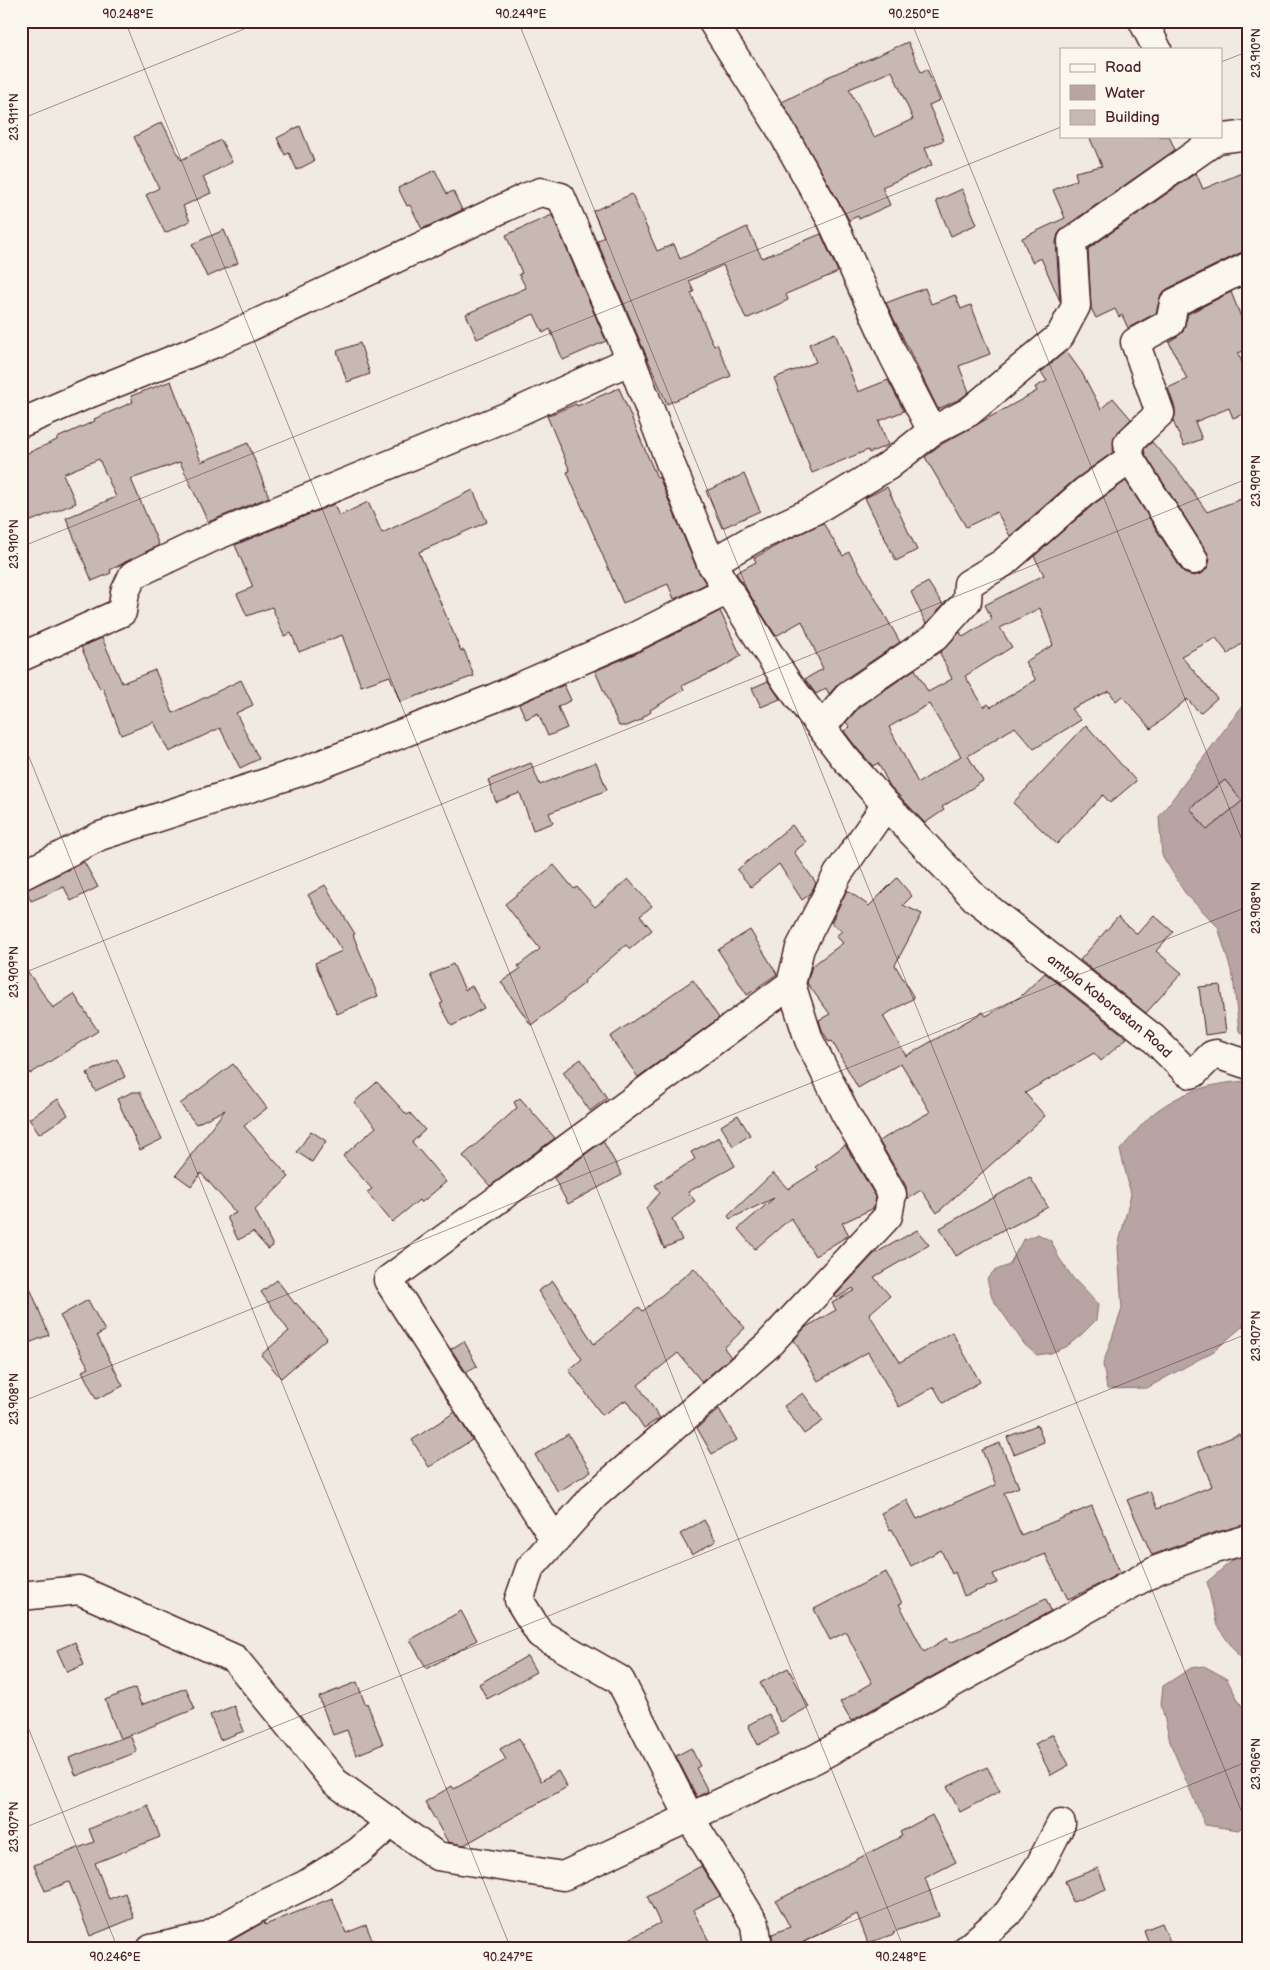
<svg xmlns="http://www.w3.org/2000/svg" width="1270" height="1970" viewBox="0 0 1270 1970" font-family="'Balsamiq Sans',sans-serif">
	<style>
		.water { fill: #b8a4a2; stroke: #8c6f72 }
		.building { fill: #c8b8b3; stroke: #4a1f2b; fill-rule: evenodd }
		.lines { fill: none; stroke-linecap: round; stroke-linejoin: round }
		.minor-casing { stroke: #4a1f2b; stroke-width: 31 }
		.minor { stroke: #fbf7ec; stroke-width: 28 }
		.ticks { fill: none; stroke: #4a1f2b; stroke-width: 1; stroke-opacity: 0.45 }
		.labels { text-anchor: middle; stroke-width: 4.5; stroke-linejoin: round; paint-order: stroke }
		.street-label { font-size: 14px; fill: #4a1f2b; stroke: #fbf7ec }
		.neatline { fill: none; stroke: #4a1f2b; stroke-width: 2 }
		.ticks-label { font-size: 12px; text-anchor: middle; fill: #4a1f2b }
	</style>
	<rect width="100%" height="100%" fill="#f0eae0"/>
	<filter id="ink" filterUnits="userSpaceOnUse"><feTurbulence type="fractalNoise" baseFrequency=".02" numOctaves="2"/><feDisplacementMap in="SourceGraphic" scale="10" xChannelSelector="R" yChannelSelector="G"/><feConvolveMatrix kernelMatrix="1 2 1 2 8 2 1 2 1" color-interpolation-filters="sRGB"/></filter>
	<g filter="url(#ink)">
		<!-- water -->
		<g class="water">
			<polygon points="1249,673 1249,1037 1239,1031 1233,977 1218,927 1185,893 1162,855 1159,817 1243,705"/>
			<path d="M1249,1081V1309L1243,1326L1214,1351L1147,1388L1107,1389L1103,1364L1122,1309L1118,1247L1131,1194L1120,1150C1131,1138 1142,1123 1154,1113C1184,1090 1212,1083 1249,1081Z"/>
			<polygon points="1038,1234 1051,1241 1059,1258 1073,1278 1098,1304 1096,1320 1081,1335 1066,1347 1051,1353 1037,1355 1025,1345 992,1298 987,1279 994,1271 1009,1265 1023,1240"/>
			<polygon points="1249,1553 1249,1670 1217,1626 1207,1582 1236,1557"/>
			<polygon points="1204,1666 1226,1678 1249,1719 1249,1823 1238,1830 1205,1825 1171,1745 1161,1704 1163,1686 1191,1668"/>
		</g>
		<!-- building -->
		<g class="building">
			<path d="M908,42L921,72L927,69L940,100L929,105L944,140L925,148L932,165L882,187L890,205L859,219L858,216L849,220L782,102L824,81L823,79ZM892,71L913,119L874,137L849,89Z"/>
			<polygon points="162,122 181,160 221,140 232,162 203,177 211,193 183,206 190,221 165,233 146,195 159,188 134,137"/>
			<polygon points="300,126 314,161 297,170 289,153 285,155 277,138"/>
			<polygon points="1089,136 1169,136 1175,150 1063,228 1058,234 1056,242 1060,301 1041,258 1032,262 1022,238 1065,218 1053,190 1077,180 1075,172 1102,166"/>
			<polygon points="435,170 447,194 453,191 462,210 422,229 410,205 407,206 398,188"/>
			<polygon points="1249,170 1249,251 1242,252 1167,289 1161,294 1156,313 1128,328 1122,315 1119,317 1115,309 1096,318 1091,308 1088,249 1196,173 1203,189"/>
			<polygon points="962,189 977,224 951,236 936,201"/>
			<polygon points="632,194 657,251 674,244 680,259 747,227 762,258 821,234 838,272 786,294 788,300 746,319 723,265 689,281 694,292 691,293 714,346 717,344 731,376 667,404 597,241 604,237 593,211"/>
			<polygon points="552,215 606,341 563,360 550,329 543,333 534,314 477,339 466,314 526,288 519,274 522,273 506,235"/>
			<polygon points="224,230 238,263 207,277 192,244"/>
			<polygon points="925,288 931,304 955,295 961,309 971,305 990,354 959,366 969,392 960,399 938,409 886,303"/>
			<polygon points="1231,292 1249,337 1249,349 1238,353 1249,378 1249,412 1233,418 1229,408 1195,422 1202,439 1184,446 1173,421 1175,416 1175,408 1168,388 1187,379 1169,342 1183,332 1188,314"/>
			<polygon points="835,333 858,392 888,380 904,411 879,421 888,445 869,453 868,450 812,473 774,378 816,362 809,344"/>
			<polygon points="360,343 370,374 347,382 337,351"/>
			<polygon points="1066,351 1082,373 1101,409 1113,398 1131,419 1114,437 1113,452 1074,480 1010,536 997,512 966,527 925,457 940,445 1037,391 1035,387 1047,381 1041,372"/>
			<polygon points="171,381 201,462 248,443 269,497 208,522 180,462 131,479 159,545 110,570 111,573 92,581 66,518 116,497 99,459 63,474 76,503 21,525 21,456 57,440 57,438 95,421 94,419 133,402 131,396"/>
			<polygon points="619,388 657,478 659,477 697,569 706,584 674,599 668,584 623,603 567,472 570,471 547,416 576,404 577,406"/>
			<path d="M1152,442L1182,476L1207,512L1249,496V638L1228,654L1216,638L1181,656L1217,698L1200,713L1187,699L1151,729L1122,696L1116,701L1109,691L1071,709L1081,720L1034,749L1015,727L968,756L983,781L942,807L944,810L925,823L890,786L878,763L873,766L856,747L844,731L850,727L846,722L859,708L915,669L928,692L952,679L940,653L960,632L963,637L992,619L985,605L1044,575L1034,556L1094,504L1126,481L1181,569L1186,574L1194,576L1203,573L1208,567L1210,559L1207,552L1145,454L1144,449ZM1040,608L1053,645L1025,662L1036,680L991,707L988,704L984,707L965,676L1012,647L1000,628ZM929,704L961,756L918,783L889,727Z"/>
			<polygon points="744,474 760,511 722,528 706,491"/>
			<polygon points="887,487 917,550 896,561 865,498"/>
			<polygon points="473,490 487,522 419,552 461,651 464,650 474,676 400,702 390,676 361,686 342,635 299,652 291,633 284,636 272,607 247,616 237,594 253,587 235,545 334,504 339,516 368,502 382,533"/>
			<polygon points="823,523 843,556 849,552 900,642 839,683 829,694 826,688 816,694 805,679 823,669 802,621 776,636 736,573 756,562 754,558 783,542"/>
			<polygon points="928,582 943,605 926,624 911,592"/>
			<polygon points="720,611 741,656 721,668 682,686 684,690 650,710 651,712 643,717 643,719 627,726 619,726 595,671 639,652"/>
			<polygon points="102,638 122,683 155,670 173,713 241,680 253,705 236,713 259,759 240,768 220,728 169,752 154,722 121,735 103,688 100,689 81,647"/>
			<polygon points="768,681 780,699 761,707 752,688"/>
			<polygon points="564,685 571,700 558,707 567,728 548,736 538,713 526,719 519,704"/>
			<polygon points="1086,725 1136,781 1110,803 1103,795 1057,844 1013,803"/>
			<polygon points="596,762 607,790 549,813 553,823 533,830 520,793 496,802 488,780 531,763 540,785"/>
			<polygon points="1225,780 1242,801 1207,830 1190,808"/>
			<polygon points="792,825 806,842 794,852 816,883 810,894 802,900 779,864 751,887 737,870"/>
			<polygon points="84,862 98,887 71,901 64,887 31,901 26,890"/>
			<polygon points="554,865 574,889 577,887 595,907 628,879 652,906 640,916 652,930 630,949 626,945 584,981 585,983 564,999 565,1000 531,1025 501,982 520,969 518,966 540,949 505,904"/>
			<polygon points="897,878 912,896 903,905 922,914 895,965 914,998 883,1016 906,1056 983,1012 986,1016 1020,997 1045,973 1127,1038 1101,1061 1094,1053 1025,1093 1045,1116 937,1213 921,1190 907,1199 906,1186 879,1141 930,1112 901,1063 858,1088 832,1041 829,1042 822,1030 819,1020 830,1014 807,983 812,966 843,943 836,936 842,931 831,923 847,890 869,906"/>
			<polygon points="325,885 355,934 353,935 378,996 337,1014 315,963 342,951 308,895"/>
			<polygon points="1154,915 1173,932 1156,951 1182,973 1146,1013 1080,960 1118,917 1137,934"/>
			<polygon points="750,930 777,974 747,995 718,950"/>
			<polygon points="21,962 53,1008 74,994 98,1031 30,1074 21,1061"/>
			<polygon points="453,964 465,990 472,986 484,1008 452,1026 440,1004 443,1003 430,975"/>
			<polygon points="693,980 719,1018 638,1077 610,1037"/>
			<polygon points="1220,985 1226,1032 1205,1035 1199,987"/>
			<polygon points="117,1059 125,1077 95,1091 87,1073"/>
			<polygon points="581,1059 607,1098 590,1111 563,1072"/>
			<polygon points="233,1064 267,1108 244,1126 289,1177 255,1210 273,1246 268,1249 253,1232 238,1240 227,1217 236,1213 201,1173 191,1186 176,1175 225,1110 196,1124 180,1104"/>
			<polygon points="377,1082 407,1115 410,1113 425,1130 412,1142 446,1182 421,1203 419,1200 392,1222 367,1192 372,1189 343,1156 376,1127 354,1102"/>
			<polygon points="133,1092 140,1092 162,1139 140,1150 117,1099"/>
			<polygon points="520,1098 555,1138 490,1186 463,1156 517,1108 514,1102"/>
			<polygon points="58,1099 68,1115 39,1134 29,1119"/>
			<polygon points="738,1115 750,1135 733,1146 721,1126"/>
			<polygon points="311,1131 326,1141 312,1162 297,1152"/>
			<polygon points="719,1137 735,1166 688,1192 695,1201 672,1219 682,1240 664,1248 646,1208 660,1193 655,1185 695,1159 691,1152"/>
			<polygon points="603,1141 622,1175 568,1204 554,1178"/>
			<polygon points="845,1145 876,1197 874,1208 842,1223 849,1235 815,1256 791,1218 755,1249 738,1229 774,1198 730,1219 728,1216 773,1173 788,1189 818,1170 815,1167"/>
			<polygon points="1030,1177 1048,1207 1009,1228 1008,1227 956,1256 940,1228"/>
			<polygon points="917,1230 929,1245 874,1277 890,1296 869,1314 900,1362 952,1332 980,1382 943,1403 934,1387 899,1407 868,1352 818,1381 794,1340 806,1327 836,1310 832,1303 855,1290 853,1288 837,1298 835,1296 874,1254"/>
			<polygon points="22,1268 49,1335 21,1346 21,1269"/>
			<polygon points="694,1268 745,1328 724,1348 731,1357 702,1382 678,1353 638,1385 660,1418 644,1428 626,1400 602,1415 569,1370 582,1359 538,1291 553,1281 594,1344 639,1307 643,1311"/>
			<polygon points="277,1280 295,1304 296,1303 327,1338 281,1378 261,1355 289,1331 261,1292"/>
			<polygon points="88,1300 105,1331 97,1335 123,1386 96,1399 82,1371 89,1368 60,1316"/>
			<polygon points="464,1341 477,1366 466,1372 451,1349"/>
			<polygon points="803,1393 823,1421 804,1434 784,1406"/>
			<polygon points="719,1409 737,1440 712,1454 697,1428"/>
			<polygon points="455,1412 472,1440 429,1467 412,1440"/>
			<polygon points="1037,1425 1044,1442 1014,1454 1007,1437"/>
			<polygon points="568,1434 591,1471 558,1492 535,1455"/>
			<polygon points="1240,1434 1249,1455 1249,1524 1213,1533 1152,1555 1127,1500 1150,1491 1157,1509 1212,1486 1198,1451"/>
			<polygon points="1000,1443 1019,1487 1004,1493 1021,1535 1092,1506 1120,1573 1088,1590 1068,1599 1045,1554 993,1574 997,1583 964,1596 955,1572 952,1574 941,1550 911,1566 892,1529 890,1530 881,1513 907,1500 917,1519 996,1485 982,1450"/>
			<polygon points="704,1520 716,1541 692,1555 680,1534"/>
			<polygon points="886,1572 902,1603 899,1604 924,1652 947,1638 950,1643 1046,1599 1051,1611 851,1721 840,1702 872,1683 846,1632 830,1640 814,1609"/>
			<polygon points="461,1611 477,1640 427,1669 410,1640"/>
			<polygon points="75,1642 84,1665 67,1672 57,1650"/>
			<polygon points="527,1656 536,1672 487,1699 479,1684"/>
			<polygon points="788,1668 809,1707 781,1722 760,1683"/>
			<polygon points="357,1682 365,1704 367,1703 383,1744 356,1755 347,1730 333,1735 319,1697"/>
			<polygon points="135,1688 141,1705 186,1688 195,1709 120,1739 105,1700"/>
			<polygon points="234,1706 244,1731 220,1740 210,1715"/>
			<polygon points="769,1714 779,1734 758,1745 748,1725"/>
			<polygon points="1053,1734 1069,1765 1051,1775 1035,1744"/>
			<polygon points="130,1735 137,1752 76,1776 69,1758"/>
			<polygon points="519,1738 541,1781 558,1771 567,1787 464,1845 448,1842 425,1802 452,1786 454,1789 506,1760 500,1749"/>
			<polygon points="691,1748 700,1766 696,1768 708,1791 697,1797 676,1756"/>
			<polygon points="987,1767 1000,1791 960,1812 947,1787"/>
			<polygon points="148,1805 160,1837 95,1863 109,1899 125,1893 134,1918 90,1936 69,1882 45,1891 34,1865 94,1842 89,1829"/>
			<polygon points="932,1815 956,1862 925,1878 939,1916 893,1932 894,1934 868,1943 857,1914 790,1949 773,1949 772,1934 790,1927 776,1901 902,1836 900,1832"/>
			<polygon points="701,1866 720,1896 693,1910 713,1949 610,1949 660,1923 647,1896"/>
			<polygon points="1098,1868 1106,1889 1073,1902 1065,1881"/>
			<polygon points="332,1898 346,1933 366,1925 376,1949 226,1949 225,1944 264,1922 265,1925"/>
			<polygon points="1162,1923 1173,1949 1151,1949 1144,1930"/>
		</g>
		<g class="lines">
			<!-- minor casing -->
			<g class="minor-casing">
				<g id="minor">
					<polyline points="1143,21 1157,49"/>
					<path id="s1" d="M21,423L88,394L215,343L527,197L541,192L561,197L631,360L671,465L711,563L787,682L844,757L886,805L975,898L1153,1038L1186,1071L1191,1074L1194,1073L1212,1055L1216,1054L1249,1065"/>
					<polyline points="932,431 969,412 1060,336 1076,306 1072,241 1217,139 1249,135"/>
					<polyline points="1130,459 1194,560"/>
					<polyline points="711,563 755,538 815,510 888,466 932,431 893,355 832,221 777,123 712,21"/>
					<polyline points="21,657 122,612 125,592 133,575 213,537 513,414 631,360"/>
					<polyline points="822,727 848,696 935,637 967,601 968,584 1003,563 1084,492 1130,459 1128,443 1160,413 1135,342 1170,323 1174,303 1249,266"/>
					<polyline points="21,876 100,836 306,770 492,699 632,638 728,590"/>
					<polyline points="555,1540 388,1280 791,984"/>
					<polyline points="21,1596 79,1590 235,1659 335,1782 437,1856 563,1876 815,1759 1157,1570 1218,1548 1249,1539"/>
					<polyline points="151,1949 206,1937"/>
					<polyline points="210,1949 206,1937 261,1906 305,1885 358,1852 391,1823"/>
					<polyline points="758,1949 755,1924 690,1818 620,1680 540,1634 519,1600 530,1568 595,1495 767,1346 888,1216 892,1194 845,1113 809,1040 791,984 800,948 838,874 886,805"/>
					<polyline points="967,1949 1008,1913 1040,1865 1061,1824"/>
				</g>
			</g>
			<!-- minor -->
			<use href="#minor" class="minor"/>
		</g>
	</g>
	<!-- ticks -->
	<path class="ticks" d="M125,21L904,1949M518,21L1249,1830M911,21L1249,857M1221,62L1249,51M21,119L264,21M21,547L1061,127M21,737L511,1949M21,974L1249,478M21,1402L1249,906M21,1710L118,1949M21,1829L1249,1333M784,1949L1249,1761"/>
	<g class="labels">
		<!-- street labels -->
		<g class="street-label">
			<text dy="5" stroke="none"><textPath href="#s1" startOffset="1586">amtola Koborostan Road</textPath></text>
		</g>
	</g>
	<!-- margin -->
	<rect width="1270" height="1970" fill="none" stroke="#fbf7ec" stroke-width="55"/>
	<!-- legend -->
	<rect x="1060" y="48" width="162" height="90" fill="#fbf7ec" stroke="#b4a19f"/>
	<rect x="1070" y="64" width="25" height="8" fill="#fbf7ec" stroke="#b4a19f"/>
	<text x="1105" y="72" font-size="15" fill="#4a1f2b">Road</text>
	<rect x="1070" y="85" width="25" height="15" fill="#b8a4a2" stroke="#b4a19f"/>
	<text x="1105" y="98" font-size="15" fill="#4a1f2b">Water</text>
	<rect x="1070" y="110" width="25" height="15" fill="#c8b8b3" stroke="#b4a19f"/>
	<text x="1105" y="122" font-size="15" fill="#4a1f2b">Building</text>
	<rect x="28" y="28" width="1214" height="1914" class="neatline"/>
	<g class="ticks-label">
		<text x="128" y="18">90.248°E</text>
		<text x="521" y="18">90.249°E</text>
		<text x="914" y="18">90.250°E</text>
		<text transform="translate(1256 53) rotate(-90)" y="4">23.910°N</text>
		<text transform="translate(14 117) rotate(-90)" y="4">23.911°N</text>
		<text transform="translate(1256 481) rotate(-90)" y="4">23.909°N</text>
		<text transform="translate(14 544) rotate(-90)" y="4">23.910°N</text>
		<text transform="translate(1256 908) rotate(-90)" y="4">23.908°N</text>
		<text transform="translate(14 972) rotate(-90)" y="4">23.909°N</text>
		<text transform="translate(1256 1336) rotate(-90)" y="4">23.907°N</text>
		<text transform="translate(14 1399) rotate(-90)" y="4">23.908°N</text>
		<text transform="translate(1256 1764) rotate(-90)" y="4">23.906°N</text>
		<text transform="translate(14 1827) rotate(-90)" y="4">23.907°N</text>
		<text x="115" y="1961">90.246°E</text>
		<text x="508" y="1961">90.247°E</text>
		<text x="901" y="1961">90.248°E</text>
	</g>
</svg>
